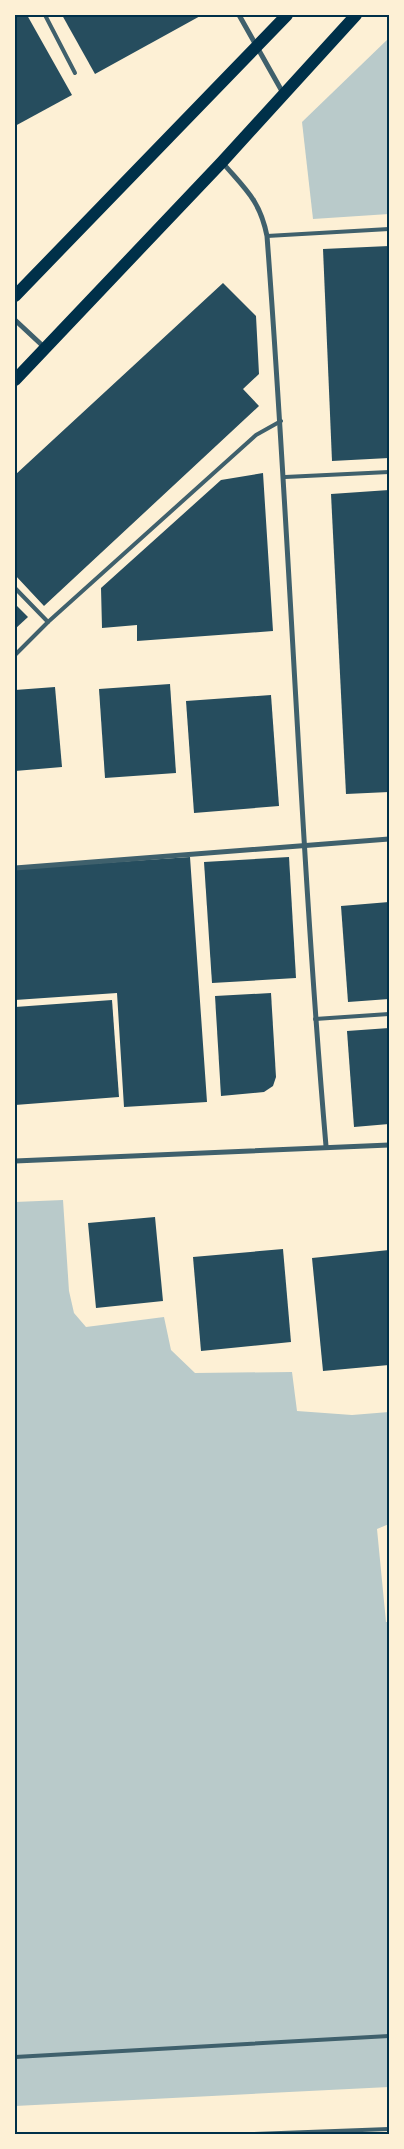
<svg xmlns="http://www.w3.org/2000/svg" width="404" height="2149" viewBox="0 0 404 2149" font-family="Montserrat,sans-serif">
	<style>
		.green { fill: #b9caca }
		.building { fill: #264d5e }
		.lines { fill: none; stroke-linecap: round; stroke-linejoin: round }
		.service { stroke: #3f606c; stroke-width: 4 }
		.minor { stroke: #3f606c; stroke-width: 5 }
		.primary { stroke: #003049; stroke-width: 12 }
		.neatline { fill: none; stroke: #003049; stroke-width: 2 }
	</style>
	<rect width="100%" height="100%" fill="#fdf0d5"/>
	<!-- green -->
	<g class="green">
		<polygon points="389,38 389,214 313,219 302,122"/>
		<polygon points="63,1200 69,1291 74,1313 86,1327 164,1317 171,1350 195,1373 292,1372 297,1411 352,1415 389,1412 389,1524 377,1529 386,1622 389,1622 389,2087 15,2106 15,1202"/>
	</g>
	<!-- building -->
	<g class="building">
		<polygon points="15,15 27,15 72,95 15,126"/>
		<polygon points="62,15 202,15 95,74"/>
		<polygon points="389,246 389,458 332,461 323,249"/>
		<polygon points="223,283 256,316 259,374 243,389 259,406 44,606 15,575 15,475"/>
		<polygon points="263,473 273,631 137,641 137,625 102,628 101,588 221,480"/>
		<polygon points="389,490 389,792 346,794 331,494"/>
		<polygon points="15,604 28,617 15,629"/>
		<polygon points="170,684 176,773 105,778 99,689"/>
		<polygon points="55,687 62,767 15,771 15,690"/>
		<polygon points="271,695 279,806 194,813 186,701"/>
		<polygon points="190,857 207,1102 124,1107 117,993 15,1000 15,869"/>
		<polygon points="289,857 296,978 212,983 204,862"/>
		<polygon points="389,902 389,999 348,1002 341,906"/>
		<polygon points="271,993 276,1077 273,1086 264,1092 221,1096 215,996"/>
		<polygon points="112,1000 119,1097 15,1105 15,1007"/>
		<polygon points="389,1028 389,1124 354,1127 347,1031"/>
		<polygon points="155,1217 163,1301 96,1308 88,1223"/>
		<polygon points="283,1249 291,1342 201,1351 193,1257"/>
		<polygon points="389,1250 389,1365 323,1371 312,1258"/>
	</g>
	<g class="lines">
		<!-- service -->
		<g class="service">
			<polyline points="45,15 75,73"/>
			<polyline points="267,236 389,229"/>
			<polyline points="285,477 389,472"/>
			<polyline points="15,588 48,622"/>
			<polyline points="15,655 48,622 256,435 281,421"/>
			<polyline points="315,1019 389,1014"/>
			<polyline points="15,2057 389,2036"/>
			<polyline points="253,2134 389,2129"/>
		</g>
		<!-- minor -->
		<g class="minor">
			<polyline points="239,15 283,93"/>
			<path d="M222,162C245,189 260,200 267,236C290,539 300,843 326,1146"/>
			<polyline points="15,320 44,347"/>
			<polyline points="15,868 389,839"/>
			<polyline points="15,1161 389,1145"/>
		</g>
		<!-- primary -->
		<g class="primary">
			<polyline points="15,296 287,15"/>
			<polyline points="15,380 222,162 356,15"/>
		</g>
	</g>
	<!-- border -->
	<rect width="404" height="2149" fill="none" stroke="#fdf0d5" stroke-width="32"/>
	<rect x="16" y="16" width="372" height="2117" class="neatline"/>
</svg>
